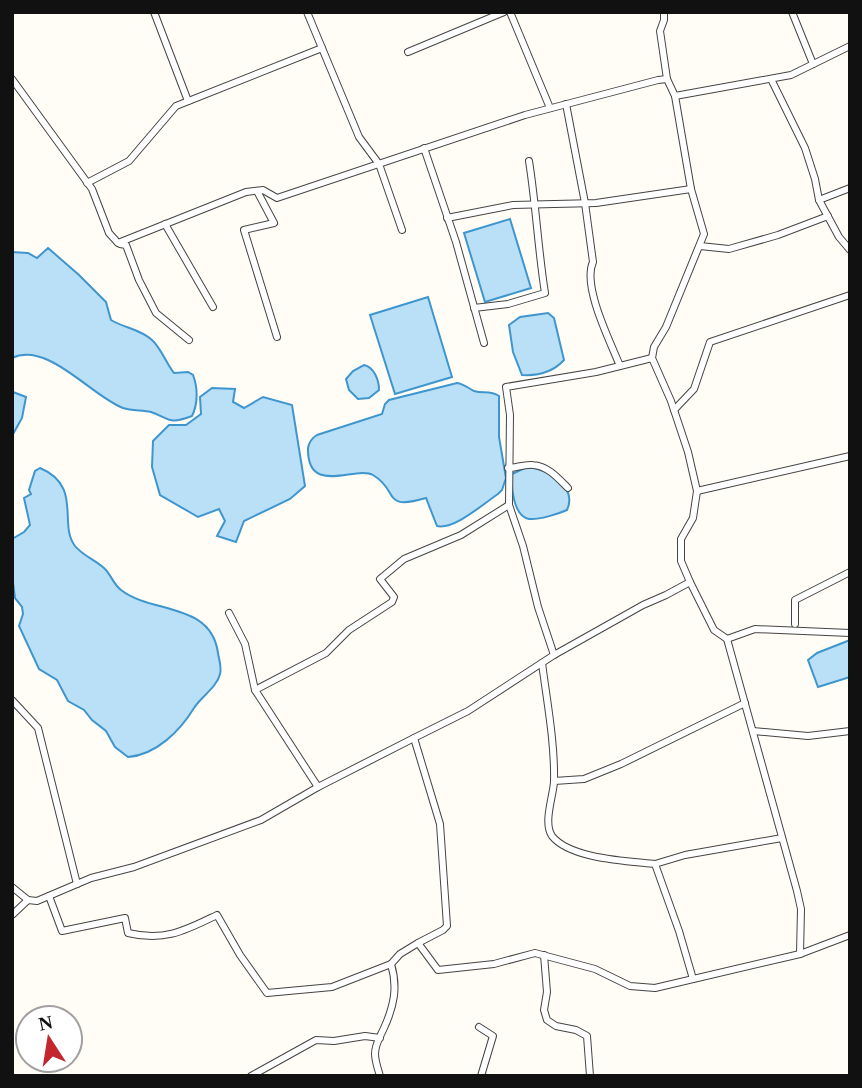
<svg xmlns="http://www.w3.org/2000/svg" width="862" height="1088" viewBox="0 0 862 1088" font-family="Georgia,serif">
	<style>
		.water { fill: #b9e0f7; stroke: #3f96cf; stroke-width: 2 }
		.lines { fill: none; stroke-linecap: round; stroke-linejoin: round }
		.street-casing { stroke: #444; stroke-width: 8 }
		.street { stroke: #fff; stroke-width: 6 }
	</style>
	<rect width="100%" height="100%" fill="#fffdf5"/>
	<!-- water -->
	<g class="water">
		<polygon points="510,219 531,288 485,302 464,233"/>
		<path d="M48,248L79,275L106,302L111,320C124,328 140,329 152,340C161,348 166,363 174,373L188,372L193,375C198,388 198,404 192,416C168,425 171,419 151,412C142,410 132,411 123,408C91,396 48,341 12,358V252L28,253L37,258Z"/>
		<polygon points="428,297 452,377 395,394 370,315"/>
		<path d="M548,313L554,318L564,360C553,372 538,376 522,375L513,352L509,325L520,317Z"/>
		<path d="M364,365C374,367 379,380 379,390L369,398L358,399L349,390L346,379L353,371Z"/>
		<path d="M457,383C464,384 468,388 474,391C483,394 490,390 499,396V437L506,478L502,490L498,494C483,504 454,530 437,526L426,498C381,511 400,491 373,475C356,465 307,497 308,448C309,442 312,438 317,435L382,414L385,404L389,400Z"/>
		<polygon points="212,388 235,389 233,402 244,408 263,397 292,405 305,486 290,499 244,521 236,542 217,536 225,521 219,509 198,517 160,495 152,467 153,441 169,425 186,425 201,414 200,397"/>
		<polygon points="13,392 26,397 22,418 12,436"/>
		<path d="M527,467C546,468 578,486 567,510C558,514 539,520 529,519C513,516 511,486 512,474Z"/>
		<path d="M40,468C83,486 58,524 75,546C83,556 96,560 105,569C111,575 114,585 121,590C152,614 211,602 218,653C219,660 222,667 220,674C217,687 201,697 194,708C180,731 156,755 128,757L115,747L106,731L92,720L84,710L68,701L57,680L39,669L19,626L23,614L22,607L15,598L12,575V539L24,532L30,525L24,498L31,494L29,490L35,471Z"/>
		<polygon points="850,640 850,677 818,687 808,660 817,653"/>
	</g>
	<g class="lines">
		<!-- street casing -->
		<g class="street-casing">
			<g id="street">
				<polyline points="154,12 188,101"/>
				<polyline points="307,12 359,137 379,164 402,230"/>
				<polyline points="510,12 550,108"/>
				<polyline points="664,12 664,20 660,31 667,79"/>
				<polyline points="792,12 813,64"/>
				<polyline points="408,52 504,12"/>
				<polyline points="12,79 92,189 109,233 118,243 246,192 263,190 277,198 525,115 658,80 667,79 675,96 791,75 850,46"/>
				<polyline points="771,79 805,148 815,179 819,200 839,237 850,250"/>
				<path d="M566,104L585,203L593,262C582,286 610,341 620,366"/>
				<polyline points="424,148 456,242 484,343"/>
				<polyline points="87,183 129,161 176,106 322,48"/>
				<polyline points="257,191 274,223 244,230 277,337"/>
				<polyline points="819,200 850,188"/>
				<polyline points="447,218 513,205 596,203 691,189"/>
				<polyline points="165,224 213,307"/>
				<polyline points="120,244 126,245 139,280 156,313 189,340"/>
				<polyline points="700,246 729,249 778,235 828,216"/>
				<path d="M474,308L508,304L545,293C538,249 536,205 529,161"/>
				<polyline points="674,410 694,389 710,342 850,295"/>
				<path d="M508,468C516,468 524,464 533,465C548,466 558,478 568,488"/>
				<polyline points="697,491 850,456"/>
				<polyline points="509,505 523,546 538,607 554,655"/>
				<polyline points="690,582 714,630 727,639 797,891 801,909 800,954"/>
				<polyline points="229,613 245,644 255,690 326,653 349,630 392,602 394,597 380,579 404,559 461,535 509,505 510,415 506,387 596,372 652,358"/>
				<polyline points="795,624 795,600 850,572"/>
				<polyline points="727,639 755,629 850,633"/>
				<path d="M542,663C547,702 555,743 554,782C553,797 543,823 552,836C570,859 628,861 655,864L679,931L693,979"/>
				<polyline points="255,690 318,787"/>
				<polyline points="12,700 38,728 77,884"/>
				<polyline points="753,731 808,736 850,731"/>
				<polyline points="554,781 584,779 621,764 745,703"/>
				<polyline points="655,864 685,855 782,838"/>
				<polyline points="12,887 28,900 37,901 91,878 134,867 261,820 318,787 414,738"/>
				<path d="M49,896L62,931L125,918L128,933C165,942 186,930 217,915L240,955L267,993L332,987L391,964"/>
				<polyline points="12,915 28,900"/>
				<polyline points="418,943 443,930 447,926 440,824 414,738 468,711 554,655 643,605 666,595 690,582 681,561 681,539 693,518 697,491 688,452 671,401 652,358 654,347 666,327 704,234 691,189 675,96"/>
				<polyline points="544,955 547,992 544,1010 547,1020 556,1026 576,1030 587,1036 590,1076"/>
				<polyline points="479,1027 493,1036 481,1076"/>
				<polyline points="251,1076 316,1040 334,1041 365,1036 380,1038"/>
				<path d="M380,1076C378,1069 375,1061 375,1054C375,1044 380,1037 384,1028C394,1006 398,987 391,964L400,954L418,943L438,970L494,964L535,953L595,969L630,986L655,988L800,954L850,935"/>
			</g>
		</g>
		<!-- street -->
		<use href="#street" class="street"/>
	</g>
	<!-- border -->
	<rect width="862" height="1088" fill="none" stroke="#111111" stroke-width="28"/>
	<!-- north arrow -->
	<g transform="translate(49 1039) rotate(348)"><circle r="33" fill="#ffffff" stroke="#a0a0a0" stroke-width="2"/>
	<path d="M0-5L12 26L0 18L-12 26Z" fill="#c4262e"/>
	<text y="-10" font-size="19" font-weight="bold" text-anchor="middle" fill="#111111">N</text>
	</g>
</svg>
